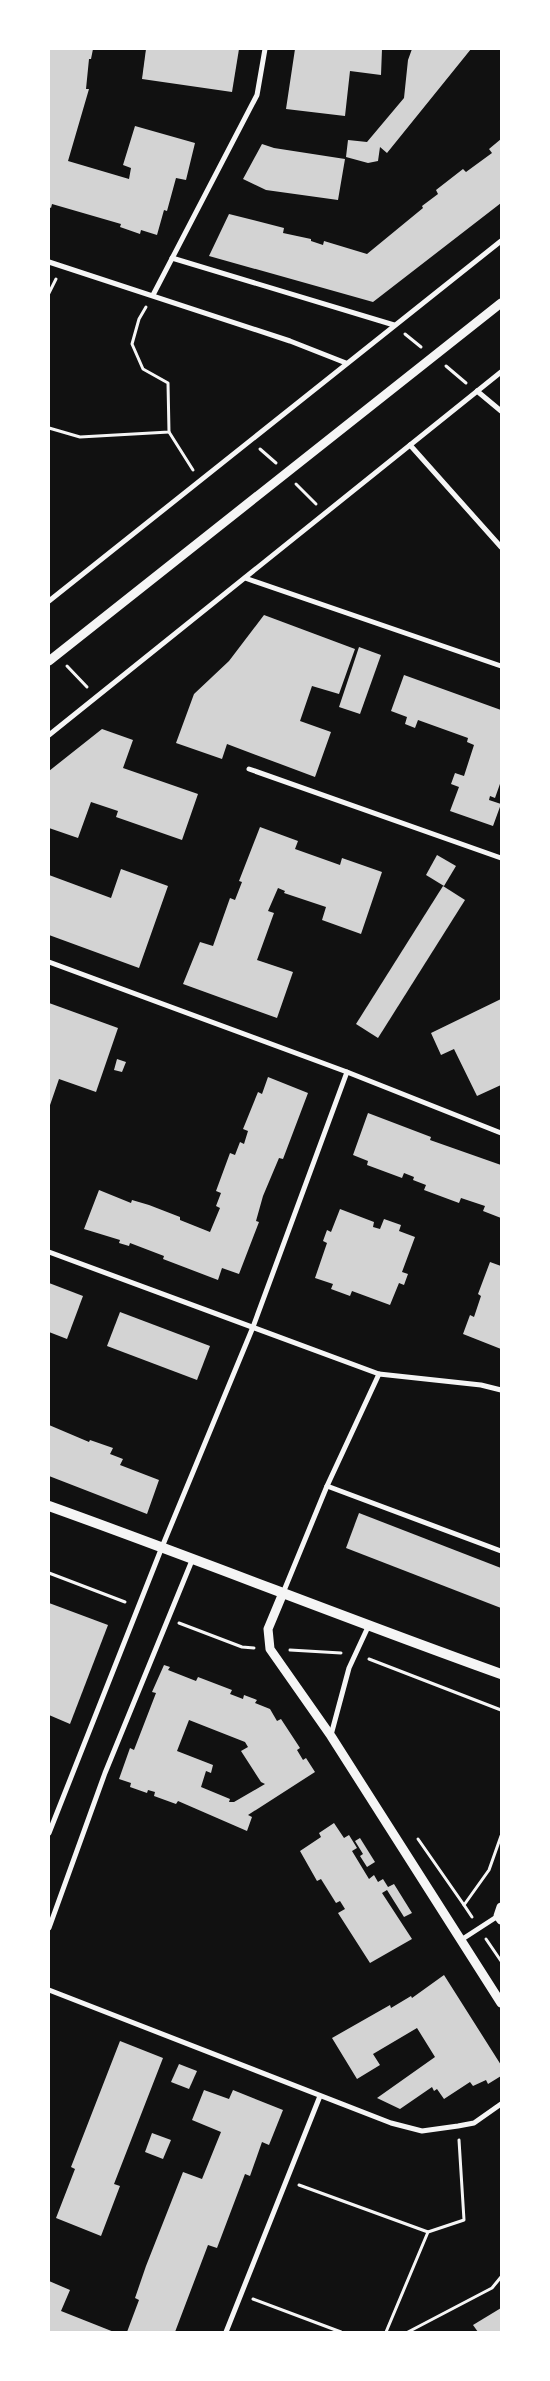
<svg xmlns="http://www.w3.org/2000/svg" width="550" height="2381" viewBox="0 0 550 2381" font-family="'Roboto Serif',serif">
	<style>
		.building { fill: #d3d3d3; fill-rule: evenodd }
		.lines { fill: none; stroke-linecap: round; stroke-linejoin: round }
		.path { stroke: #f5f5f5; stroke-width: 3 }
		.minor { stroke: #f5f5f5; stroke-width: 5 }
		.tertiary { stroke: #f5f5f5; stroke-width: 9 }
		.secondary { stroke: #f5f5f5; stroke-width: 10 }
	</style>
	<rect width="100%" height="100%" fill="#111"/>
	<!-- building -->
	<g class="building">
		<polygon points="49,49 93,49 91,59 89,59 86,89 89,89 68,161 129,179 131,168 123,165 135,126 195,143 186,180 176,178 167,211 164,210 157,235 141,230 140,234 120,227 121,224 52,204 51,208 49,207"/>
		<polygon points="146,49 239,49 232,92 142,79"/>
		<polygon points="295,49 382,49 381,75 350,71 345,116 286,109"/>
		<polygon points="412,49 471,49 387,153 380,147 378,161 368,163 346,157 348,140 367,142 404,98 408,60"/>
		<polygon points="501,139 501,203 373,302 209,256 229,214 284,228 283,233 311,239 311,241 323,245 324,241 367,254 423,208 422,206 438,194 436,190 463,169 466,172 492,153 489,149"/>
		<polygon points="262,144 274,148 345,159 338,200 266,190 243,179"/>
		<polygon points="264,615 355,649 339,694 312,686 300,721 331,732 315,777 227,744 222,759 176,743 194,694 229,661"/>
		<polygon points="359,647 381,655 360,714 339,707"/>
		<polygon points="404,675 501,710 501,781 495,798 490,796 489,800 501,804 493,826 450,811 459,787 451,784 455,773 464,776 474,745 467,742 468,738 418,720 415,728 405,724 407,717 391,711"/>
		<polygon points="102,729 133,740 123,768 198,794 182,840 116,817 118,811 91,802 78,838 49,828 49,771"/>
		<polygon points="260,827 298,841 295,849 340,865 342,858 382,872 361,934 322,920 326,907 284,893 285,891 278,888 268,911 274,913 257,960 293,972 277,1018 183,984 200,942 213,946 230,898 235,900 242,882 239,881"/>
		<polygon points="437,855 456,866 444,886 426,875"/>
		<polygon points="121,869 168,886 139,968 49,935 49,875 111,898"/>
		<polygon points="443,886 465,900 378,1038 356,1024"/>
		<polygon points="501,999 501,1085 477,1096 454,1049 441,1055 431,1033"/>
		<polygon points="49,1003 118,1028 96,1092 59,1079 49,1108"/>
		<polygon points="117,1059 126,1062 122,1072 114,1070"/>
		<polygon points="268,1077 308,1093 283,1159 279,1158 263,1196 256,1221 259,1222 239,1274 222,1268 218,1280 163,1259 164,1256 130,1243 129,1246 119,1243 120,1240 84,1229 99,1190 131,1203 132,1200 149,1205 180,1217 180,1220 210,1232 220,1208 216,1206 221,1193 216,1191 230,1153 235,1155 240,1142 244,1144 248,1131 243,1129 258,1092 262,1094"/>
		<polygon points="368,1113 431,1137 430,1140 501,1165 501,1218 483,1211 485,1206 461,1198 459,1203 424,1190 426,1185 413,1180 414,1177 404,1173 402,1178 367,1165 368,1161 353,1155"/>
		<polygon points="340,1209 374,1222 373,1227 380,1229 384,1219 401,1225 399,1231 415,1237 402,1272 408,1274 404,1285 399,1283 390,1305 352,1291 350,1296 331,1289 333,1284 315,1278 327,1243 323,1241 327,1230 331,1232"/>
		<polygon points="490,1262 501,1266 501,1349 463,1334 470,1315 474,1317 481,1296 478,1294"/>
		<polygon points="49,1283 83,1296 67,1339 49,1332"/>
		<polygon points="120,1312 210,1346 197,1380 107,1346"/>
		<polygon points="49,1425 89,1442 90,1440 113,1448 110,1454 123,1459 120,1465 159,1480 147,1514 49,1476"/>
		<polygon points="359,1513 501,1568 501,1608 346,1548"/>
		<polygon points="49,1603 108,1625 70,1724 49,1715"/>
		<path d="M164,1665L170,1667L168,1670L196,1681L198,1677L232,1690L230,1694L243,1699L244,1695L257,1700L255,1703L270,1709L277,1721L281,1719L300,1748L297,1750L303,1760L306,1758L315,1772L248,1815L252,1817L247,1831L178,1801L176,1804L154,1796L155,1792L148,1790L147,1793L130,1787L131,1783L119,1779L130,1748L134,1750L156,1693L152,1692ZM189,1720L245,1742L248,1747L241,1751L261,1782L265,1784L234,1802H229L230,1799L201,1787L206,1771L211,1773L213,1765L177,1751Z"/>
		<polygon points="334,1823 344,1838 349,1835 357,1848 352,1851 369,1879 374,1875 378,1882 383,1879 388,1887 394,1884 412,1913 404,1917 387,1890 382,1893 412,1939 370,1963 338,1913 345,1909 340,1901 336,1903 321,1879 317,1881 300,1851 321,1837 319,1833"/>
		<polygon points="360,1838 375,1862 367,1867 360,1856 363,1854 355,1841"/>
		<polygon points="444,1975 501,2065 501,2076 488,2084 486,2080 473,2086 470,2082 444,2099 437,2089 434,2091 432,2087 400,2109 377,2098 435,2057 417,2028 373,2054 380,2065 357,2079 332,2038 390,2005 391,2008 411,1996 412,1998"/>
		<polygon points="120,2041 163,2058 114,2184 120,2186 101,2236 56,2218 75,2169 71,2167"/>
		<polygon points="179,2064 197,2071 189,2089 171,2082"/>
		<polygon points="204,2090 229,2099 233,2090 283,2110 269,2145 262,2142 250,2176 245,2174 217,2248 208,2245 175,2332 127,2332 139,2300 135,2298 146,2266 183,2172 202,2179 221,2132 192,2120"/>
		<polygon points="152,2133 171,2140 163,2159 145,2152"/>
		<polygon points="49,2281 70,2290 61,2311 114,2332 49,2332"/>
		<polygon points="501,2308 501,2332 478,2332 473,2325"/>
	</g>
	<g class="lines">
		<!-- path -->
		<g class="path">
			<polyline points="49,293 56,279"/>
			<polyline points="405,334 421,347"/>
			<polyline points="446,366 466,383"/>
			<polyline points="49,428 80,437 169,432 168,383 143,369 132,344 139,319 146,307"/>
			<polyline points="169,432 193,470"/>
			<polyline points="260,449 276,463"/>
			<polyline points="296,484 316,504"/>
			<polyline points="67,666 87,687"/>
			<polyline points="49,1573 125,1602"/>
			<polyline points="179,1623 242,1647 254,1648"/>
			<polyline points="290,1650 341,1653"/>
			<polyline points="369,1659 501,1710"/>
			<polyline points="418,1839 464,1905"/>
			<polyline points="472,1917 464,1905 489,1870 501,1836"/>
			<polyline points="486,1939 501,1961"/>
			<polyline points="299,2185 428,2232"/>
			<polyline points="253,2299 341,2332"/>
			<polyline points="386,2332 428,2232 464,2220 459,2140"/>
			<polyline points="408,2332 492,2288 501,2277"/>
		</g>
		<!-- minor -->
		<g class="minor">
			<polyline points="172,258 394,325"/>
			<polyline points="49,262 290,341 346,363"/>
			<polyline points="153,295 257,95 265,49"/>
			<polyline points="477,391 501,411"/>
			<polyline points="410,445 501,547"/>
			<polyline points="245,578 501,666"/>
			<polyline points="49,601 501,241"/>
			<polyline points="49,735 501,372"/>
			<polyline points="249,769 501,858"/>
			<polyline points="49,962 347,1072 501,1133"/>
			<polyline points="49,1252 379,1374 481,1385 501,1390"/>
			<polyline points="327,1486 501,1551"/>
			<polyline points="283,1593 327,1486 379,1374"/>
			<polyline points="331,1735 349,1668 368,1627"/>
			<polyline points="49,1833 162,1547 253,1327 347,1072"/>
			<polyline points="49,1928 105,1773 193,1558"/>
			<polyline points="461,1940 498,1916"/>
			<polyline points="49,1990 391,2123 422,2131 458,2126 474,2123 501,2104"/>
			<polyline points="226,2332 320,2096"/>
		</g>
		<!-- tertiary -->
		<g class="tertiary">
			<polyline points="49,661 501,303"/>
			<polyline points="283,1593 268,1629 270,1649 331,1736 501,2003"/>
			<polyline points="501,1907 498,1916 501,1920"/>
		</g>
		<!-- secondary -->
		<path class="secondary" d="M49,1506C200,1560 350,1620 501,1674"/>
	</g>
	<!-- border -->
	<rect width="550" height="2381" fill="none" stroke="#ffffff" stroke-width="100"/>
</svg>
